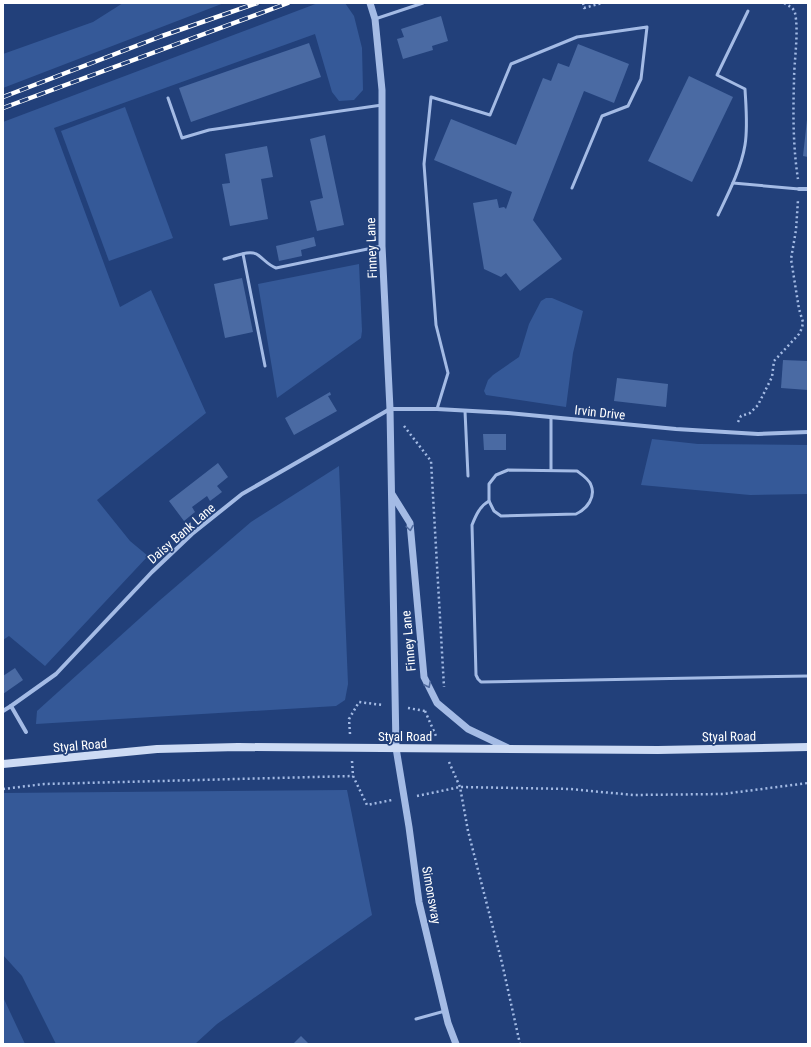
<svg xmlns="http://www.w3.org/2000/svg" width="811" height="1047" viewBox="0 0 811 1047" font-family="'Roboto Condensed',sans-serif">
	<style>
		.green { fill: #355998 }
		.building { fill: #4a6aa3 }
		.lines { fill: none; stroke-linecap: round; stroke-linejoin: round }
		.path { stroke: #a4bbe5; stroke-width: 2.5; stroke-dasharray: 2 3; stroke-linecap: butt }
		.service { stroke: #a4bbe5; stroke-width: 3 }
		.minor { stroke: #a4bbe5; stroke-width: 4 }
		.tertiary { stroke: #a4bbe5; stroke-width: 7 }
		.secondary { stroke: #cddbf4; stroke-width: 8 }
		.rail-casing { stroke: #fff; stroke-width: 4.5 }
		.rail { stroke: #22407a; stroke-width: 3; stroke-dasharray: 9; stroke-linecap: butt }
		.oneway { stroke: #506b9f }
		.labels { text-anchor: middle; stroke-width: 3.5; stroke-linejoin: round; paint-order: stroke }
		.street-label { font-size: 13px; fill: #fff; stroke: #22407a }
	</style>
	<rect width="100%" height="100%" fill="#22407a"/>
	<!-- green -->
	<g class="green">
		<polygon points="123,3 224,3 3,88 3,54 93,22"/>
		<polygon points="318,3 345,3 354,16 362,48 363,90 354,100 339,101 332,92 315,34 54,128 120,307 151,290 206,413 97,500 130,541 148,556 45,666 9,636 3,640 3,122"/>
		<polygon points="125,107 173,238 109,261 61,131"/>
		<polygon points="359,264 362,331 361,338 277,398 258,284"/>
		<polygon points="546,298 552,298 583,311 573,353 566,407 486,395 484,391 488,380 493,375 519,357 529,324 541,301"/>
		<polygon points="652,439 698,444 808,445 808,494 750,495 641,485"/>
		<polygon points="339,466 348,684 345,700 336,706 36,724 37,711 159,601 251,522"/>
		<polygon points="347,790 372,915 217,1024 195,1044 56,1044 22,976 3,955 3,793"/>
		<polygon points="3,997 25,1044 3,1044"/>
	</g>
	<!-- building -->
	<g class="building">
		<polygon points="441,16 448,41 432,46 433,50 403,59 397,39 404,37 401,29"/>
		<polygon points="309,43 321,77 191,122 179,88"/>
		<polygon points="578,44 629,64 614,103 584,91 533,220 562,259 520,291 506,273 501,277 484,269 473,203 497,199 499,208 504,207 506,209 512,192 434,160 451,119 516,145 543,78 551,81 558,63 569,67"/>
		<polygon points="689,76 733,97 692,182 648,161"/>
		<polygon points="807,120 808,120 808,157 803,156"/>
		<polygon points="325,135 344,225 317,231 310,201 323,198 310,139"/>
		<polygon points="267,146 273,177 261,179 268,219 230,226 222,184 230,183 225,154"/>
		<polygon points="314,237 316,246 301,250 302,256 279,261 276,246"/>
		<polygon points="242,278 253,332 225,338 214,284"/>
		<polygon points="783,360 808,361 808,390 781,388"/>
		<polygon points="617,378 668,384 666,407 614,401"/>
		<polygon points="330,392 331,395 328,396 337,411 294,435 285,418"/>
		<polygon points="483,434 506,434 506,450 484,450"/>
		<polygon points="218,463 228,477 217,486 222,492 210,501 207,496 192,507 195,512 184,521 169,501"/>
		<polygon points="15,668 23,680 3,694 3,676"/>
		<polygon points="301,1036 309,1044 293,1044"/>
	</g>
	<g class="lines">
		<!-- path -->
		<g class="path">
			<polyline points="583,3 584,8 602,3"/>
			<path d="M784,3C789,6 794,8 795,13C799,32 794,61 794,81C793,114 793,147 798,179"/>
			<polyline points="738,422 741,416 750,413 758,405 772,377 774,361 799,334 802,328 803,322 799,309 791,259 796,230 798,200"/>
			<polyline points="404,426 431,461 444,687"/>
			<polyline points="408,708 425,711"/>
			<polyline points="425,711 436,736"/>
			<polyline points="350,734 349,719 359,702 383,705"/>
			<polyline points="352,761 353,776 367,805 392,800"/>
			<polyline points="449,762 460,787 468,831 502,963 520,1044"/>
			<polyline points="3,789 44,784 353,776"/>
			<polyline points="417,796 460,787 570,789 633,795 723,794 808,783"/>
		</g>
		<!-- service -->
		<g class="service">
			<polyline points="375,19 423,3"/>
			<polyline points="168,98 182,138 209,130 382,105"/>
			<polyline points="733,183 799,189"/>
			<path d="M718,215C728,194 741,169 745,145C748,127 746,107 745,89L717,75L748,11"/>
			<polyline points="243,254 265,366"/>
			<path d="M224,259C234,257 250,249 258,255C265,260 268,265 276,268L382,246"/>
			<polyline points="437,409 448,373 436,325 424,164 431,97 490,115 511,64 577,37 647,27 641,79 628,106 602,116 572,188"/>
			<polyline points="465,411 468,476"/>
			<polyline points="551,417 551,470"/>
			<path d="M508,470L577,471C581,474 589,479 591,485C596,497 587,509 576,514L501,516L494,511L489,501V484L496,475Z"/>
			<path d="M489,501C480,506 476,515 472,525L476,675L478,679L481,682L808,676"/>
			<polyline points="416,1019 445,1011"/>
		</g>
		<!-- minor -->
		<g class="minor">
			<polyline points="799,189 808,189"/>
			<polyline points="11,706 56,674 152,572 192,534 242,494 390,409 437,409 508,413 676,429 758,434 808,432"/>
			<polyline points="3,711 11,706 26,732"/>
		</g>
		<!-- tertiary -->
		<g class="tertiary">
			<polyline points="370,3 375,19 382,90 382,246 390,409 396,748 409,827 419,902 448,1023 456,1044"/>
			<polyline points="392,494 410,523 424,677 437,703 468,729 508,748"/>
		</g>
		<!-- secondary -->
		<polyline class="secondary" points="3,764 157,749 238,747 658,750 808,747"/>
		<!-- rail casing -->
		<g class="rail-casing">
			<g id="rail">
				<polyline points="3,97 162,36 257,3"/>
				<polyline points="3,108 288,3"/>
			</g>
		</g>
		<!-- rail -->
		<use href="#rail" class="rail"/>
	</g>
	<!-- one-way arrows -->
	<defs><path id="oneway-chevron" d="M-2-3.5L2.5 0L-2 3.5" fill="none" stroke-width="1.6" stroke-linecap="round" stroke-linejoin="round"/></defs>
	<g class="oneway">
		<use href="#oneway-chevron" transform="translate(410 528) rotate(81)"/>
		<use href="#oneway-chevron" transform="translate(428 685) rotate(63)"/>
	</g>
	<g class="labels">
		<!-- street labels -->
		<g class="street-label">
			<text transform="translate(371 248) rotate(-92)" y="5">Finney Lane</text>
			<text transform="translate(600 412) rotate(6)" y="5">Irvin Drive</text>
			<text transform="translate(181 533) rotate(-41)" y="5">Daisy Bank Lane</text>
			<text transform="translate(408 641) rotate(-95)" y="5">Finney Lane</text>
			<text x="405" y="741">Styal Road</text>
			<text transform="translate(729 736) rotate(-1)" y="5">Styal Road</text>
			<text transform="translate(80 745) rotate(-5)" y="5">Styal Road</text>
			<text transform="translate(432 895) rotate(80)" y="5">Simonsway</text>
		</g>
	</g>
	<!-- border -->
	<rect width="811" height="1047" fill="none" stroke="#ffffff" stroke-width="8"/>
</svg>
